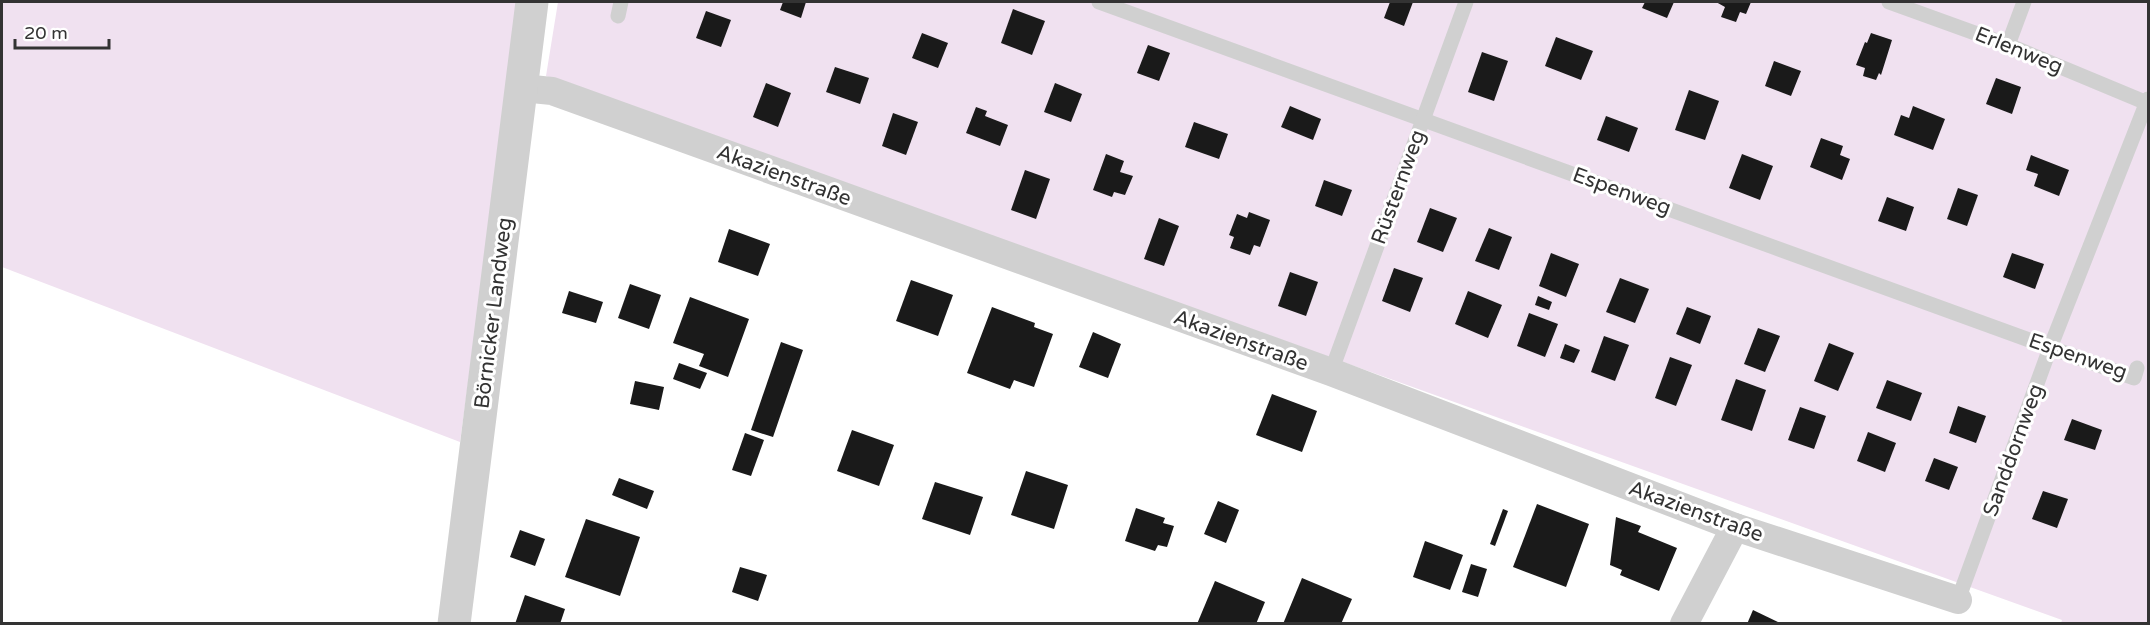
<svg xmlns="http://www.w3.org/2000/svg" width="2150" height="625" viewBox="0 0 2150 625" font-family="'Varela Round',sans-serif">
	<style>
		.green { fill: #f0e1f0 }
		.building { fill: #1a1a1a }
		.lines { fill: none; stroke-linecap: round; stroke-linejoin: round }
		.service { stroke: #d0d0d0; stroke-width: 15 }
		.minor { stroke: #d0d0d0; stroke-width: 28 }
		.tertiary { stroke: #d0d0d0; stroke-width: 33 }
		.labels { text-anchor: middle; stroke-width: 6; stroke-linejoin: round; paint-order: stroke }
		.street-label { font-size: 21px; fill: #333; stroke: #fff }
	</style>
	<rect width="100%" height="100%" fill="#fff"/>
	<!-- green -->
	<g class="green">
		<polygon points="2,2 520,2 460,442 2,267"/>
		<polygon points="558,2 2148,2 2148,623 2061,623 2062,620 546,76"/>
	</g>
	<!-- building -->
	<g class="building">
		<polygon points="783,2 806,2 801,18 780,10"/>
		<polygon points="1390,2 1413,2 1404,26 1384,18"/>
		<polygon points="1645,2 1674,2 1667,18 1642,8"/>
		<polygon points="1716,2 1751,2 1746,14 1740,12 1736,22 1721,17 1725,7"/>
		<polygon points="1013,9 1045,21 1032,55 1001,43"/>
		<polygon points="706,11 731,20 721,47 696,38"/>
		<polygon points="922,33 948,43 938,68 912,58"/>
		<polygon points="1871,33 1892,40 1881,75 1879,73 1876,80 1863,76 1865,68 1856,65 1865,42 1867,43"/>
		<polygon points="1556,37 1593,51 1581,80 1545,66"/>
		<polygon points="1148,45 1170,53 1159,81 1137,73"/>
		<polygon points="1482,52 1508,61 1494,101 1468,92"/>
		<polygon points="1774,61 1801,71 1791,96 1765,86"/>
		<polygon points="835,67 869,78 860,104 826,92"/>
		<polygon points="1996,78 2021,87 2012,114 1986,104"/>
		<polygon points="766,83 791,93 778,127 753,117"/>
		<polygon points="1055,83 1082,94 1071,122 1044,112"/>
		<polygon points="1689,90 1719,101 1705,140 1675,130"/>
		<polygon points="1290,106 1321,119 1313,140 1281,127"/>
		<polygon points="1913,106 1945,119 1933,150 1894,135 1901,115 1909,118"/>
		<polygon points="976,107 987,111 985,116 1008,125 1000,146 966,133"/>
		<polygon points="893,113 918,122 906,155 882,146"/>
		<polygon points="1606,116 1638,128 1629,152 1597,140"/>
		<polygon points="1194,122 1228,134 1219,159 1185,147"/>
		<polygon points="1821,138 1843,146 1840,155 1850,159 1842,180 1810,167"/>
		<polygon points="1106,154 1124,161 1120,172 1133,176 1125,195 1114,192 1112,197 1093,190"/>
		<polygon points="1742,154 1773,166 1760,200 1729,188"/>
		<polygon points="2031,155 2069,170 2059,196 2034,186 2038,174 2026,170"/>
		<polygon points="1025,170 1050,179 1036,219 1011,210"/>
		<polygon points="1324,180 1352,190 1342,216 1315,206"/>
		<polygon points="1958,188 1978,195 1967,226 1947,219"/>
		<polygon points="1887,197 1914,207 1906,231 1878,221"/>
		<polygon points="1430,208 1457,218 1443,252 1417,242"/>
		<polygon points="1249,212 1270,220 1260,247 1254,245 1250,255 1230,248 1234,237 1229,235 1237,214 1247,218"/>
		<polygon points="1159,218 1179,226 1164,266 1144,259"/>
		<polygon points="1489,228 1512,237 1499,270 1475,261"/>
		<polygon points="729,229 770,244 758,276 718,262"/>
		<polygon points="1551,253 1579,264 1566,297 1539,286"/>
		<polygon points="2012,253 2044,264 2035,289 2003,277"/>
		<polygon points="1394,268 1423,278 1410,312 1382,301"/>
		<polygon points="1290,272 1318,282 1306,316 1278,306"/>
		<polygon points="1620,278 1649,289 1635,323 1606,312"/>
		<polygon points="911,280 953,295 938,336 896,321"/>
		<polygon points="630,284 661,295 649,329 618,318"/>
		<polygon points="569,291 603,302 596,323 562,313"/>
		<polygon points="1468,291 1502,305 1488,338 1455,324"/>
		<polygon points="1538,296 1552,302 1549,310 1535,305"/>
		<polygon points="690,297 749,319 728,377 699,366 704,354 673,343"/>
		<polygon points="992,307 1035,323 1034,327 1053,334 1034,387 1014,380 1010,389 967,373"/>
		<polygon points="1687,307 1711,316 1700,344 1676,334"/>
		<polygon points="1529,313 1558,324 1545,357 1517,346"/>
		<polygon points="1758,328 1780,336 1765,372 1744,364"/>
		<polygon points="1093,332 1121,344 1108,378 1079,367"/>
		<polygon points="1604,336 1629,345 1615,381 1591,372"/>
		<polygon points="781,342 803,350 773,437 751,430"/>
		<polygon points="1829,343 1854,353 1838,391 1814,381"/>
		<polygon points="1565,344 1580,350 1574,363 1560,358"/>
		<polygon points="1670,357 1692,365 1676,406 1655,398"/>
		<polygon points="679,363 707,373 700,389 673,379"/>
		<polygon points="1736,379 1766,390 1752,431 1721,420"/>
		<polygon points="1887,380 1922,393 1911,421 1876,408"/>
		<polygon points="635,381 664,387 659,410 630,404"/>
		<polygon points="1272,394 1317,411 1302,452 1256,435"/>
		<polygon points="1958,406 1986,416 1976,443 1949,433"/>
		<polygon points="1800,407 1826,416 1814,449 1788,440"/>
		<polygon points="2072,419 2102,430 2095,450 2064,440"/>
		<polygon points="852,430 894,445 879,486 837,471"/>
		<polygon points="1868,432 1896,443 1885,472 1857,461"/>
		<polygon points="745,433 764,440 751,476 732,470"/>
		<polygon points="1934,458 1958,467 1949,490 1925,481"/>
		<polygon points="1026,471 1068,485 1054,529 1011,515"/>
		<polygon points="619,478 654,491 647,509 612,495"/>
		<polygon points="935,482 983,497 970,535 922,519"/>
		<polygon points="2043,491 2068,499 2057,528 2032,519"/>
		<polygon points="1218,501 1239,510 1226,543 1204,534"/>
		<polygon points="1537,504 1589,524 1566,587 1513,567"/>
		<polygon points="1136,508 1165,518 1163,523 1174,526 1167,547 1158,545 1155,551 1125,541"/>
		<polygon points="1503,509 1508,511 1495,546 1490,544"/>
		<polygon points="1616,517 1641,526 1638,532 1677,548 1659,591 1620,575 1622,570 1610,565"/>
		<polygon points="586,519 640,537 620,596 565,577"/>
		<polygon points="520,530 545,539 535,566 510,557"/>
		<polygon points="1425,541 1463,555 1450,590 1413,577"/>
		<polygon points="1471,564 1487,569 1478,597 1462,592"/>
		<polygon points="740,567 767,575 758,601 732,592"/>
		<polygon points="1302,578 1352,599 1341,624 1283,624"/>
		<polygon points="1215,581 1265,602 1256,624 1197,624"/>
		<polygon points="525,595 565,609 560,624 515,624"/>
		<polygon points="1753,610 1782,624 1747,624"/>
	</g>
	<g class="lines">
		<!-- service -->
		<g class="service">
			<polyline points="1099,2 2134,378 2137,368"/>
			<polyline points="1889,2 2008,45 2147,103"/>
			<polyline points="618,16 621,2"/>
			<polyline points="2008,45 2024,2"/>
			<polyline points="1331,372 1466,2"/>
			<polyline points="1958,600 2050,348 2148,99"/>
		</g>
		<!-- minor -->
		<g class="minor">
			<polyline points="522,88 552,91 1331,372 1735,527 1958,600"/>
			<polyline points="1684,624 1735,527"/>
		</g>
		<!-- tertiary -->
		<polyline class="tertiary" points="454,624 532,2"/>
	</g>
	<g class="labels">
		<!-- street labels -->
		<g class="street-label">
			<text transform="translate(2019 50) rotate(22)" y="7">Erlenweg</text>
			<text transform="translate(784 175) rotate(20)" y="7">Akazienstraße</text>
			<text transform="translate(1398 187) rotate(-70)" y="7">Rüsternweg</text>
			<text transform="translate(1622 191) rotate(20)" y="7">Espenweg</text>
			<text transform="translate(493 313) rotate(-83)" y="7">Börnicker Landweg</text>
			<text transform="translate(1241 340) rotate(20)" y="7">Akazienstraße</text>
			<text transform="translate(2078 356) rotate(19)" y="7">Espenweg</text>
			<text transform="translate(2013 450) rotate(-70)" y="7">Sanddornweg</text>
			<text transform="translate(1696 511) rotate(20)" y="7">Akazienstraße</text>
		</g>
	</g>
	<!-- border -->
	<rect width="2150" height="625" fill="none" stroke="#333333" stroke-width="6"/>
	<!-- scale -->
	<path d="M15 39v9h94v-9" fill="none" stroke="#333333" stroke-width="3"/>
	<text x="24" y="39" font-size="18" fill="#333333" stroke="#ffffff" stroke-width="4.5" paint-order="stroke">20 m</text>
</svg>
